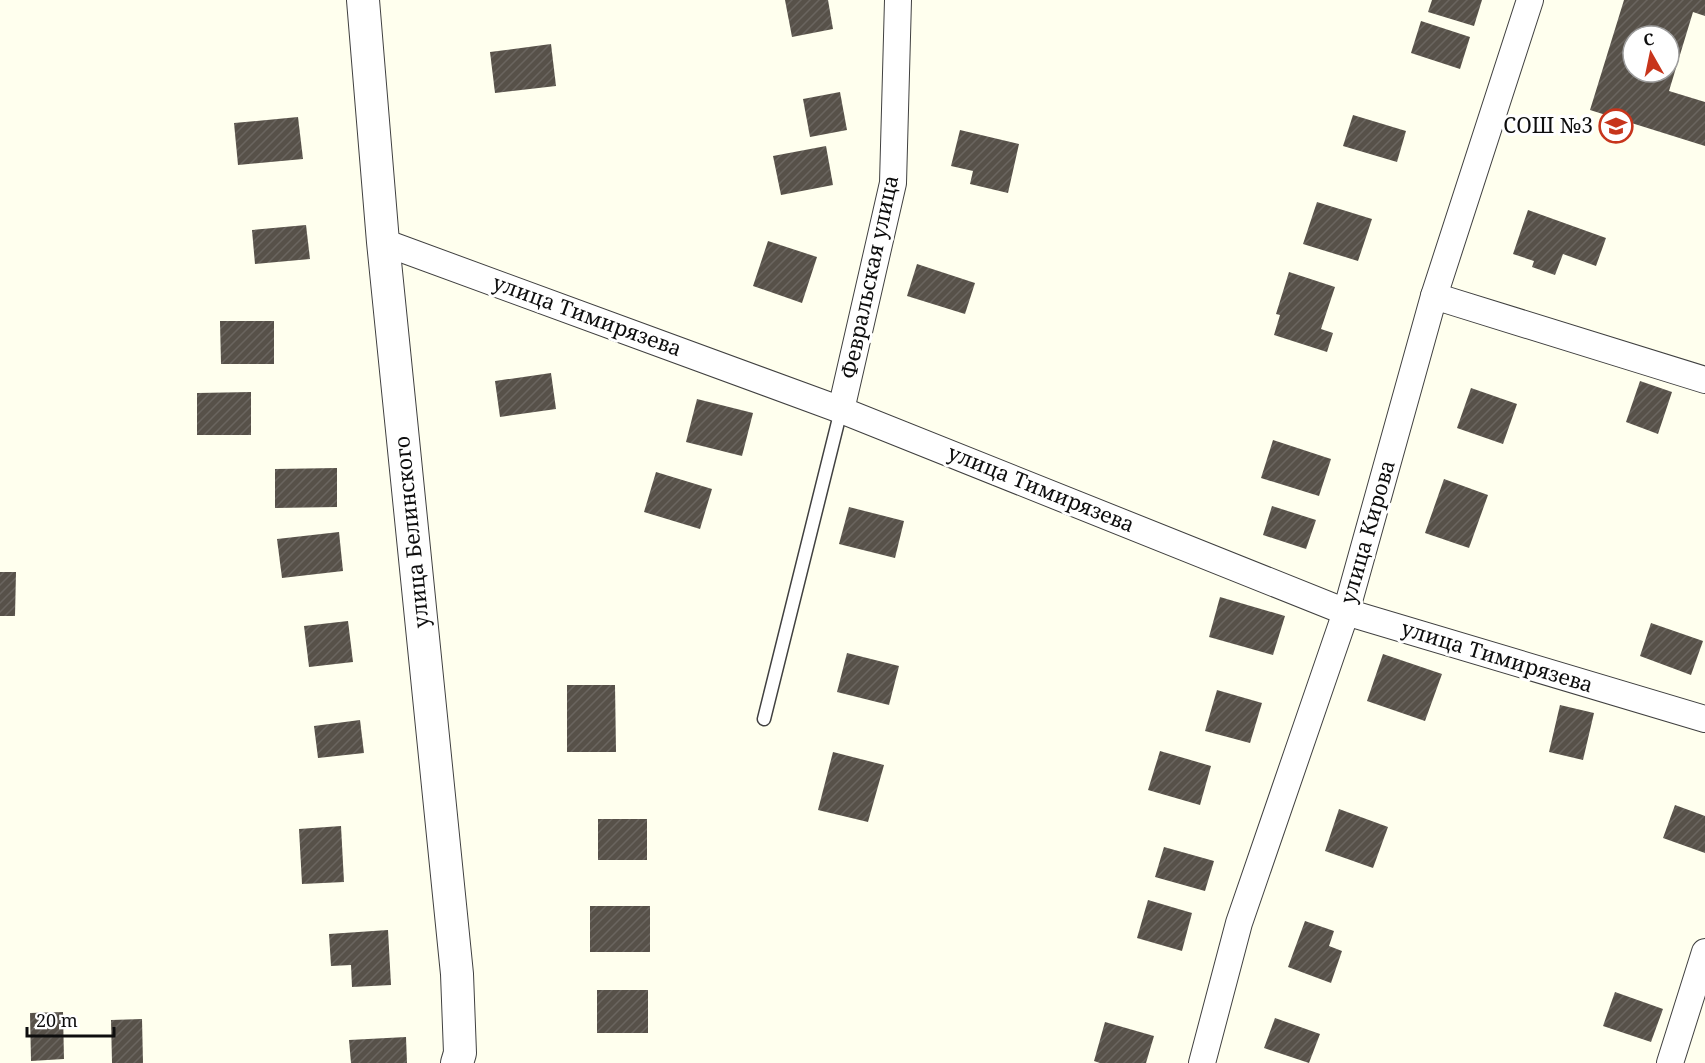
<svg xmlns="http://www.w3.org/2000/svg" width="1705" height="1063" viewBox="0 0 1705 1063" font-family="'Noto Serif',serif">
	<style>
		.building { fill: url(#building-hatch); fill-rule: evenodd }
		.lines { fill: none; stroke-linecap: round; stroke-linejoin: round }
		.service-casing { stroke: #414141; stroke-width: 15 }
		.minor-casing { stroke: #414141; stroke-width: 28 }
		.tertiary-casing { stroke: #414141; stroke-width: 34 }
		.service { stroke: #fff; stroke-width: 12 }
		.minor { stroke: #fff; stroke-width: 26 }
		.tertiary { stroke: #fff; stroke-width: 32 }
		.labels { text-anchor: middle; stroke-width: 6; stroke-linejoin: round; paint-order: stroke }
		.poi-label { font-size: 21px; fill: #0e0e0e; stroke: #fff; text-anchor: end }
		.street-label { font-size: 21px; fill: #0e0e0e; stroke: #fff }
	</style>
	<defs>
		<pattern id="building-hatch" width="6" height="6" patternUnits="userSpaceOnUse" patternTransform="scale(1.5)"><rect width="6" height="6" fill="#575149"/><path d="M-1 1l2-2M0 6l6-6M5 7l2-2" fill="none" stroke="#6a655f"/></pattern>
	</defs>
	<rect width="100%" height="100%" fill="#ffe"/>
	<!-- building -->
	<g class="building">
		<polygon points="785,0 828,0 833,29 792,37"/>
		<polygon points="1432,0 1482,0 1474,26 1428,12"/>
		<path d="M1624,0H1705V16L1693,12L1669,91L1705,102V146L1590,110ZM1633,36H1669V72H1633Z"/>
		<polygon points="1421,21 1470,37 1460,69 1411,53"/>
		<polygon points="551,44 556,86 495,93 490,52"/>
		<polygon points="840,92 847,130 810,137 803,99"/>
		<polygon points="1353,115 1406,131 1397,162 1343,146"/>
		<polygon points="298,117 303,159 238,165 234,123"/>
		<polygon points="960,130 1019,144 1008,193 970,184 973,171 951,166"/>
		<polygon points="826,146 833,185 781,195 773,156"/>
		<polygon points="1317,202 1372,219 1358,261 1303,244"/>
		<polygon points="1528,210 1606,238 1596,266 1563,254 1555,275 1532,267 1534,261 1513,254"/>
		<polygon points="306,225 310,259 255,264 252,230"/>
		<polygon points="768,241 817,257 802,303 753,286"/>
		<polygon points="917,264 975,283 965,314 907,296"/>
		<polygon points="1289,272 1335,287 1321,329 1333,333 1327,352 1274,335 1280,315 1276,314"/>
		<polygon points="220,321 274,321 274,364 221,364"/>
		<polygon points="551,373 556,409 500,417 495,381"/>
		<polygon points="1640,381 1672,392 1658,434 1626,422"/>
		<polygon points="1471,388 1517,404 1503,444 1457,428"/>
		<polygon points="251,392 251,435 197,435 197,393"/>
		<polygon points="697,399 753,413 742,456 686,442"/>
		<polygon points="1273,440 1331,459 1319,496 1261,478"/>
		<polygon points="337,468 337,507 275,508 275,469"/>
		<polygon points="656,472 712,489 700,529 644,512"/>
		<polygon points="1444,479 1488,495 1469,548 1425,533"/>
		<polygon points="1272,506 1316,520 1306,549 1263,535"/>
		<polygon points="849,507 904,521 895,558 839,544"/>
		<polygon points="339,532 343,571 282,578 277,539"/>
		<polygon points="0,572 16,572 15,616 0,616"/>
		<polygon points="1220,597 1285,616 1273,655 1209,637"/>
		<polygon points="348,621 353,662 309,667 304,626"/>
		<polygon points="1651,623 1703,641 1691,675 1640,656"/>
		<polygon points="847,653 899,666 889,705 837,692"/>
		<polygon points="1383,654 1442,674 1425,721 1367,701"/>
		<polygon points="567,685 615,685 616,752 567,752"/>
		<polygon points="1217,690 1262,703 1250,743 1205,731"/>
		<polygon points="1560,705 1594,713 1583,760 1549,752"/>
		<polygon points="360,720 364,753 318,758 314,726"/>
		<polygon points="1160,751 1211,766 1200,805 1148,790"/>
		<polygon points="833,752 884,765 868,822 818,810"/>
		<polygon points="1675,805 1705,816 1705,853 1663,838"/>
		<polygon points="1339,809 1388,827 1373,868 1325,851"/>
		<rect x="598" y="819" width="49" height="41"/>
		<polygon points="341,826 344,882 302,884 299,829"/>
		<polygon points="1164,847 1214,861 1205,891 1155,877"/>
		<polygon points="1148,900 1192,913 1182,951 1137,938"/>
		<rect x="590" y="906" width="60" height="46"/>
		<polygon points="1305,921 1334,931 1329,946 1342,951 1331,983 1288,967"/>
		<polygon points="388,930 391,985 352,987 351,965 331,966 329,934"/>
		<rect x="597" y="990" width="51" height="43"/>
		<polygon points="1615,992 1663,1009 1651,1042 1603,1026"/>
		<polygon points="63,1012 64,1059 31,1061 30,1013"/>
		<polygon points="1275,1018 1320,1034 1309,1063 1264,1048"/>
		<polygon points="142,1019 143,1063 112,1063 111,1020"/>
		<polygon points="1105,1022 1154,1036 1146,1063 1100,1063 1094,1061"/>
		<polygon points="406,1037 407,1063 351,1063 349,1040"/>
	</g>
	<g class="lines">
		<!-- service casing -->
		<g class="service-casing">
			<polyline id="service" points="764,719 841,410"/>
		</g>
		<!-- minor casing -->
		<g class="minor-casing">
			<g id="minor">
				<polyline points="383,242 841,410 1346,612 1705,719"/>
				<polyline points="1434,296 1705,380"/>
				<polyline points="841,410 893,183 898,0"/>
				<polyline points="1202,1063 1239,923 1346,612 1434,296 1530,0"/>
				<polyline points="1670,1063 1705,952"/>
			</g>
		</g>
		<!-- tertiary casing -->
		<g class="tertiary-casing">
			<polyline id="tertiary" points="363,0 383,242 457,974 460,1053 457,1063"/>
		</g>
		<!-- service -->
		<use href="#service" class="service"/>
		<!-- minor -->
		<use href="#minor" class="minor"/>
		<!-- tertiary -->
		<use href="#tertiary" class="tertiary"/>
	</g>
	<!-- icons -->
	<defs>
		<g id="school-ring" transform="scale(1.725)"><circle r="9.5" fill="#fff" stroke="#c7351c" stroke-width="1.5"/><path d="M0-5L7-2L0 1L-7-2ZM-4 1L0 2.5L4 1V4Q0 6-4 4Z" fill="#c7351c"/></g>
	</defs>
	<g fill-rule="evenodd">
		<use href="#school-ring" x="1616" y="126"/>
	</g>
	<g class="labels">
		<!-- poi labels -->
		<g class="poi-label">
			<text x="1593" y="133">СОШ №3</text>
		</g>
		<!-- street labels -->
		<g class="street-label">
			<text transform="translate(870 277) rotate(-78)" y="7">Февральская улица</text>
			<text transform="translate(587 316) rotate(20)" y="7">улица Тимирязева</text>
			<text transform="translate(1041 489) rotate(22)" y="7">улица Тимирязева</text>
			<text transform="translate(412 532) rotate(-96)" y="7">улица Белинского</text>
			<text transform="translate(1368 532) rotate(-74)" y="7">улица Кирова</text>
			<text transform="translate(1497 657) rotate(17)" y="7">улица Тимирязева</text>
		</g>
	</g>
	<!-- north arrow -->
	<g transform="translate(1651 54) rotate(351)"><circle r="28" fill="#ffffff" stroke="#9f9f9f" stroke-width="1.5"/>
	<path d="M0-4.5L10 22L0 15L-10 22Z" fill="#c7351c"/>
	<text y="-9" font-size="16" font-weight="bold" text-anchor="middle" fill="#0e0e0e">С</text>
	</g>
	<!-- scale -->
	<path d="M27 1027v9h87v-9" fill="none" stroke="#0e0e0e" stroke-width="3"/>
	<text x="36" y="1027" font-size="18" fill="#0e0e0e" stroke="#ffffff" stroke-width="4.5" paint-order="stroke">20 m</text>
</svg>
